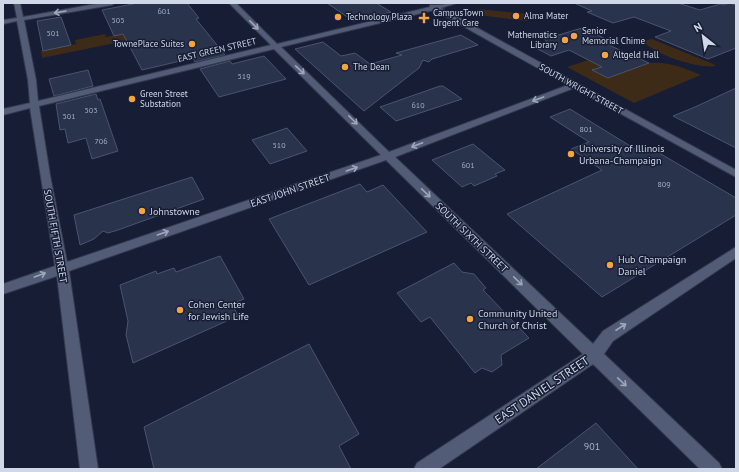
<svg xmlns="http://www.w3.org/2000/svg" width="739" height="472" viewBox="0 0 739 472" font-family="'PT Sans',sans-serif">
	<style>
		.green { fill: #3d2b17 }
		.building { fill: #2a334c; stroke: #4a546f }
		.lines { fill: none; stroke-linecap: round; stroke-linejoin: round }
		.minor-casing { stroke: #34394c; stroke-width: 2 }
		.minor { fill: #525c77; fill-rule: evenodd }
		.oneway { stroke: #9ea6ba }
		.poi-dot { fill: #f2a541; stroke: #161d34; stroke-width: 1.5 }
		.labels { text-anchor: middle; stroke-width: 3; stroke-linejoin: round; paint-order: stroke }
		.number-label { font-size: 8px; fill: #a6aec0 }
		.far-poi-label { font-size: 9px; fill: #d0d7e7; stroke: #161d34; text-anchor: start }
		.far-street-label { font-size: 9px; fill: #d0d7e7; stroke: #161d34 }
		.poi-label { font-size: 10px; fill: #d0d7e7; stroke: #161d34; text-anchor: start }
		.street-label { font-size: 10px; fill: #d0d7e7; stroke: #161d34 }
		.near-number-label { font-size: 10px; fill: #a6aec0 }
		.near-street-label { font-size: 12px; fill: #d0d7e7; stroke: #161d34 }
	</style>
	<rect width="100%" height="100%" fill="#161d34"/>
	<!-- green -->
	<g class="green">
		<polygon points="478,9 528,14 527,21 477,15 469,12"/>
		<polygon points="136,31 130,40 42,58 41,51 76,44 75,40 105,34 106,37"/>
		<path d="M652,39L713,64L716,66C699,69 658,56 645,43L647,40Z"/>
		<path d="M588,60L602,67L592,70L608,78L649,63C667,61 685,68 701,75L634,103L567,67Z"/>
	</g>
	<!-- building -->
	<g class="building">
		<polygon points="138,3 187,3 199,18 196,19 225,55 195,62 193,58 142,70 123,34 114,36 102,10"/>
		<polygon points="327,3 376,3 391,12 353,21"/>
		<polygon points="574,3 678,3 700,10 720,4 724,5 729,3 736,5 736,48 708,59 655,37 671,31 634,17 613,23 587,12 592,11"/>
		<polygon points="61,17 71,45 43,51 37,21"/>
		<polygon points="582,28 606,39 600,41 633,56 637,54 638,58 649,63 608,78 592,70 602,67 569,50 551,56 534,47 547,43 545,39"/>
		<polygon points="461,35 478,45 432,59 429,62 423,60 419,68 364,111 295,49 323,42 341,56 355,53 370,64 402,55 396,53"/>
		<polygon points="264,56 286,79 219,97 200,69 230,61 232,64"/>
		<polygon points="88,70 93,86 54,96 49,79"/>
		<polygon points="440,86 443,86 462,99 396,121 380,107"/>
		<polygon points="736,88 736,148 673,116 695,107"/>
		<polygon points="96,94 98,100 100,99 118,151 92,159 86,138 68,143 65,129 60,130 56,104"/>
		<polygon points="570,109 640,152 649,147 736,198 736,215 602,297 507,214 602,170 571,149 589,142 550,117"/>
		<polygon points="287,128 307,151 270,164 252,140"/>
		<polygon points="473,144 505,170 495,174 497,176 474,186 471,183 462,187 432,160"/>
		<polygon points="192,177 204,199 118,230 108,233 103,231 94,239 80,245 74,215"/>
		<polygon points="360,184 367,192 383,185 427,232 309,285 269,219"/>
		<polygon points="220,256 244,299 232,304 238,316 133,363 126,335 128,321 120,285 156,271 157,274 174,268 176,272"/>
		<polygon points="454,263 462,272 474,274 486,288 483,290 529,338 501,355 502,365 492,372 482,368 475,373 430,317 421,322 397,293"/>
		<polygon points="309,344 359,434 339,446 351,469 154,469 144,427"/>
		<polygon points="596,423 638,469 536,469"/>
	</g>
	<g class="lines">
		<!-- minor casing -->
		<g class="minor-casing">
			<path id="minor" d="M14,3H20L23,17L101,3H115L112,5L24,20L36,80L38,101L271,45L229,3H236L277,44L430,7V5C432,5 434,5 436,5C443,5 450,3 457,3L441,8L736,170V177L574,88L395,157L593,344L603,331L736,247V258L613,341L604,354L719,463L722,469H700L593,364L439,469H414L417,463L583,354L386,160L69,271L98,469H80L57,276L3,294V284L55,266L30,108L3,115V109L30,103L28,80L17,21L3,24V20L17,18ZM434,10L568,85L389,152L281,47ZM274,49L381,155L67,262L50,175L39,106Z"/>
		</g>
		<!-- minor -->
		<use href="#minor" class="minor"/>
	</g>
	<!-- one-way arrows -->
	<defs><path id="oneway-shaft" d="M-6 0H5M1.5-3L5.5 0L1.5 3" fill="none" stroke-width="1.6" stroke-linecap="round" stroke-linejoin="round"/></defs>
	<g class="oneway">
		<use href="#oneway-shaft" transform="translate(60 12) rotate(170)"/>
		<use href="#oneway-shaft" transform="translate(254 25) rotate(45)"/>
		<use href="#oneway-shaft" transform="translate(300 70) rotate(43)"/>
		<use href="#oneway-shaft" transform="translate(538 99) rotate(160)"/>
		<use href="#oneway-shaft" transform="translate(353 120) rotate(45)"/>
		<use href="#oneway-shaft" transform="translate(417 145) rotate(159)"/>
		<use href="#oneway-shaft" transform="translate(352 169) rotate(-19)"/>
		<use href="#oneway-shaft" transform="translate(426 193) rotate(44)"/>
		<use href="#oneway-shaft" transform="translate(163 233) rotate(-19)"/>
		<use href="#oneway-shaft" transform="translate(40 275) rotate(-20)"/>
		<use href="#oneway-shaft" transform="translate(518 281) rotate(44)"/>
		<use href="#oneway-shaft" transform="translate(621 327) rotate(-33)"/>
		<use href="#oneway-shaft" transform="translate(622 382) rotate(44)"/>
	</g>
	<!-- markers -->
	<g class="poi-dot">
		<circle cx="516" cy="16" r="4"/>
		<circle cx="338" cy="17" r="4"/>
		<path d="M422 12h4v4h4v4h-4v4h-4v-4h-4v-4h4z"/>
		<circle cx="574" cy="36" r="4"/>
		<circle cx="565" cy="40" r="4"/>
		<circle cx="192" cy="44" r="4"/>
		<circle cx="605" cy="55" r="4"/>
		<circle cx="345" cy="67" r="4"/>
		<circle cx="132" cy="99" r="4"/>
		<circle cx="571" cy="154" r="4"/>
		<circle cx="142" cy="211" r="4"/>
		<circle cx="610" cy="265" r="4"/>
		<circle cx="180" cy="310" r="4"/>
		<circle cx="470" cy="319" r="4"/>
	</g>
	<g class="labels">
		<!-- number labels -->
		<g class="number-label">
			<text x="164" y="14">601</text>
			<text x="118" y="23">505</text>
			<text x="53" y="36">501</text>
			<text x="244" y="79">519</text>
			<text x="418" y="108">610</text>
			<text x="91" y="113">503</text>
			<text x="69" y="119">501</text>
			<text x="586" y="132">801</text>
			<text x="101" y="144">706</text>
			<text x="279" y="148">510</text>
			<text x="468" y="168">601</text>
			<text x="664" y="187">809</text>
		</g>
		<!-- far-poi labels -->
		<g class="far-poi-label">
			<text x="433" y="16">CampusTown<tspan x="433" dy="10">Urgent Care</tspan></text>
			<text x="524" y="19">Alma Mater</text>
			<text x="346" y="20">Technology Plaza</text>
			<text x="582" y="34">Senior<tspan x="582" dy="10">Memorial Chime</tspan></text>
			<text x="557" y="38" text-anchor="end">Mathematics<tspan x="557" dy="10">Library</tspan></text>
			<text x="184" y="47" text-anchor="end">TownePlace Suites</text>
			<text x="613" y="58">Altgeld Hall</text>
			<text x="353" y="70">The Dean</text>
			<text x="140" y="97">Green Street<tspan x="140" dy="10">Substation</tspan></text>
		</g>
		<!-- far-street labels -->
		<g class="far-street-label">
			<text transform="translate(217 50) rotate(-13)" y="3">EAST GREEN STREET</text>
			<text transform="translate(581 89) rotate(29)" y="3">SOUTH WRIGHT STREET</text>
		</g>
		<!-- poi labels -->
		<g class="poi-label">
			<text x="579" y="152">University of Illinois<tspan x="579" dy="12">Urbana-Champaign</tspan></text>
			<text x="150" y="215">Johnstowne</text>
			<text x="618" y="263">Hub Champaign<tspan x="618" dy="12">Daniel</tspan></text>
			<text x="188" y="308">Cohen Center<tspan x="188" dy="12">for Jewish Life</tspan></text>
			<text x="478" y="317">Community United<tspan x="478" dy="12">Church of Christ</tspan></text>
		</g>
		<!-- street labels -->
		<g class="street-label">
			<text transform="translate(290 190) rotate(-19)" y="4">EAST JOHN STREET</text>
			<text transform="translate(56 236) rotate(80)" y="4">SOUTH FIFTH STREET</text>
			<text transform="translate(472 237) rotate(44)" y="4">SOUTH SIXTH STREET</text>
		</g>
		<!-- near-number labels -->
		<g class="near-number-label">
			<text x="592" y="450">901</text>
		</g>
		<!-- near-street labels -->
		<g class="near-street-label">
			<text transform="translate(542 390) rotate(-34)" y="4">EAST DANIEL STREET</text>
		</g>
	</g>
	<!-- border -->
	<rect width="739" height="472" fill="none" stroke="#d0d7e7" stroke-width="8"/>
	<!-- north arrow -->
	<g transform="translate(703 36) rotate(330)" stroke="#161d34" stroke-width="3" paint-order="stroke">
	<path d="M0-3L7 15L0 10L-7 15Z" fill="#d0d7e7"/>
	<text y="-6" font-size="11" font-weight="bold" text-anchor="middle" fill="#d0d7e7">N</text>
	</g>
</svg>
